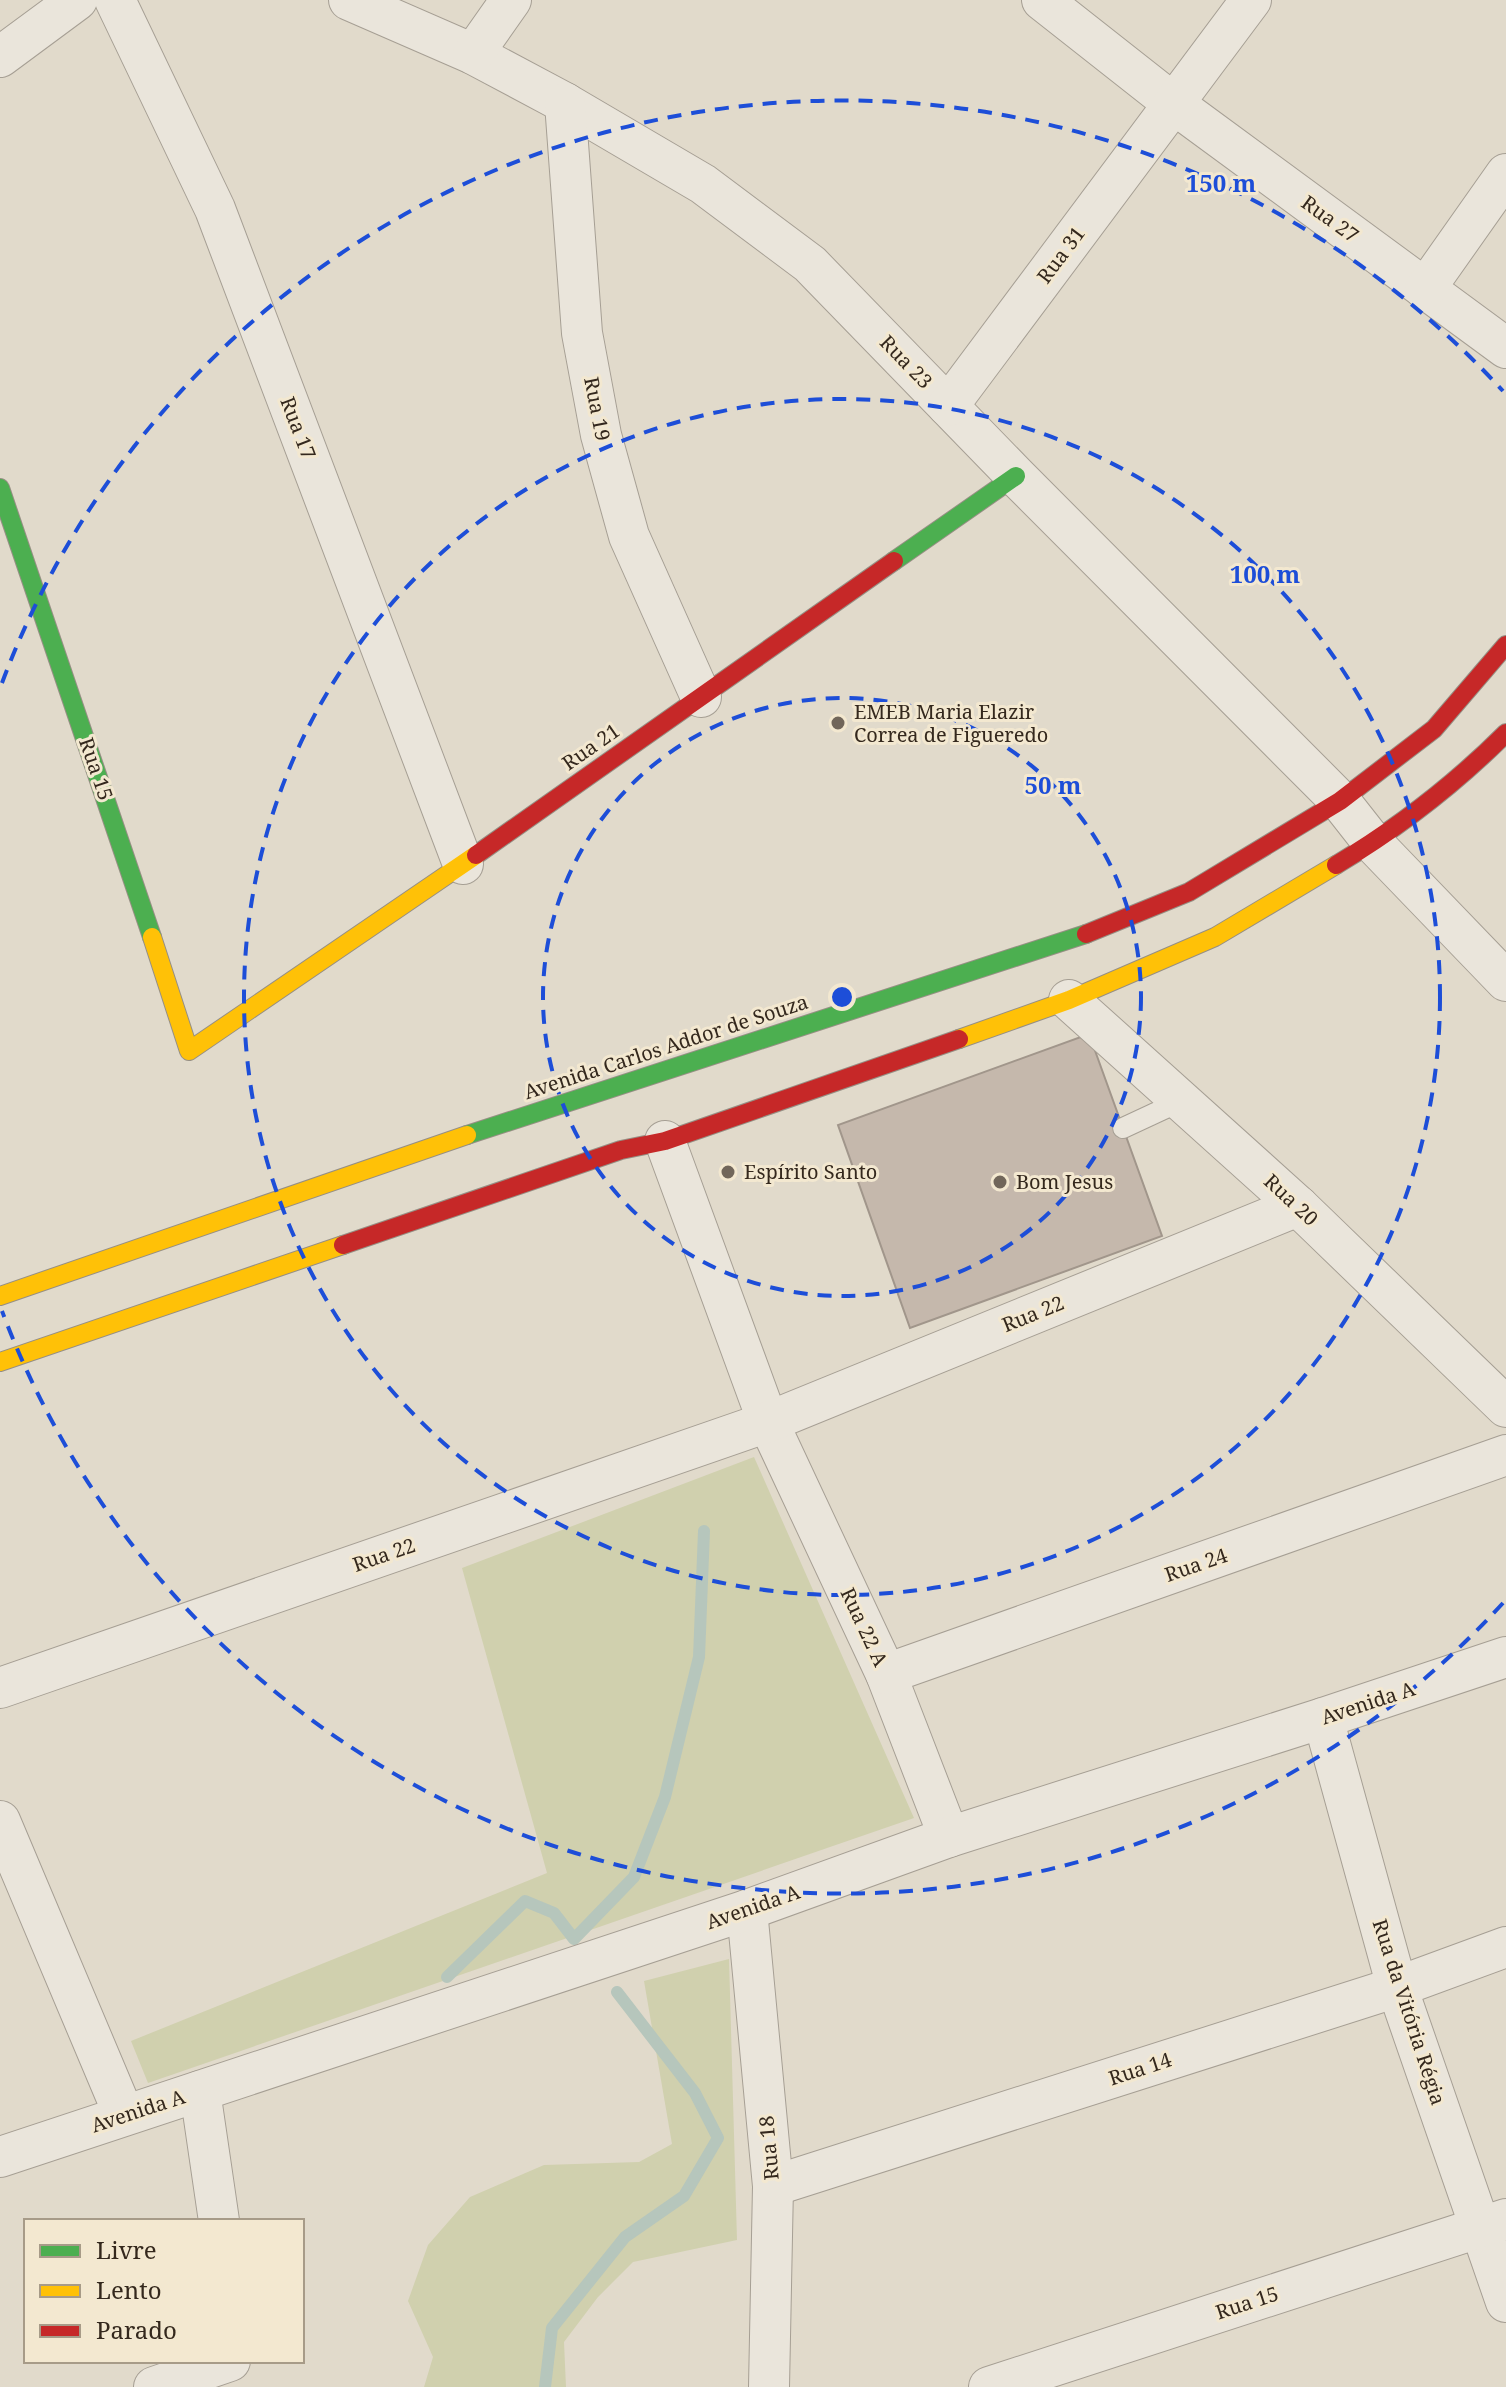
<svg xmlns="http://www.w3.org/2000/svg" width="1506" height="2387" viewBox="0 0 1506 2387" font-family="'Noto Serif',serif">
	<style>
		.green { fill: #d0d0ae }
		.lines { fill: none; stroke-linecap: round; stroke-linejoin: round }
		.stream { stroke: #b6c6bc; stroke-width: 12 }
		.building { fill: #c5b8ac; stroke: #a1968b; stroke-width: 2 }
		.lane-casing { stroke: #a69f94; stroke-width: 22 }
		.street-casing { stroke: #a69f94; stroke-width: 42 }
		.fast-casing { stroke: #968f84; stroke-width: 20 }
		.slow-casing { stroke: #968f84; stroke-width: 20 }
		.jam-casing { stroke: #968f84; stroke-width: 20 }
		.lane { stroke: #eae5db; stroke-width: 20 }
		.street { stroke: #eae5db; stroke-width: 40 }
		.fast { stroke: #4caf50; stroke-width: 18 }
		.slow { stroke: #ffc107; stroke-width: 18 }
		.jam { stroke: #c62828; stroke-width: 18 }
		.ring { fill: none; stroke: #1d4ed8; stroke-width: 4; stroke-dasharray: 14 10 }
		.poi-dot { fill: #71665a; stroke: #f3e8d0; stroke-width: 3 }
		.labels { text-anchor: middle; stroke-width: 6; stroke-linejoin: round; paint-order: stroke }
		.street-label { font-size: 20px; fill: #34281d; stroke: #f3e8d0 }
		.poi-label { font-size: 20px; fill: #34281d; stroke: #f3e8d0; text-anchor: start }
		.centre { fill: #1d4ed8; stroke: #f3e8d0; stroke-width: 4 }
		.ring-label { font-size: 24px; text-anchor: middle; font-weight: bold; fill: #1d4ed8; stroke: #f3e8d0; stroke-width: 6; stroke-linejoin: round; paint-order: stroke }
	</style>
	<rect width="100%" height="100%" fill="#e1dacb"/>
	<!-- green -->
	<g class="green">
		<polygon points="754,1457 914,1818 148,2083 131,2041 547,1873 462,1568"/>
		<polygon points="729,1959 737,2240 633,2262 598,2297 564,2342 566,2387 424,2387 433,2357 408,2301 428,2245 470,2197 544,2165 639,2162 672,2144 644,1981"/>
	</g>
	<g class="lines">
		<!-- stream -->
		<g class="stream">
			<polyline points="447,1977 525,1901 554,1913 574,1939 634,1877 665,1797 699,1657 704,1531"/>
			<polyline points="545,2387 552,2328 625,2237 684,2196 718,2138 695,2093 617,1992"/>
		</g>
	</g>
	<!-- building -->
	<polygon class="building" points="1089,1034 1162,1236 910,1328 838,1125"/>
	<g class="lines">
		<!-- lane casing -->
		<g class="lane-casing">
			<polyline id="lane" points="1123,1128 1181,1101"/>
		</g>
		<!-- street casing -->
		<g class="street-casing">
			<g id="street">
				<polyline points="115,0 215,209 463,864"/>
				<polyline points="349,0 473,54 565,103 703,184 810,264 1016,476 1340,801 1373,843 1506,981"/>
				<polyline points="1042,0 1174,104 1506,348"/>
				<polyline points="473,54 511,0"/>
				<polyline points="0,57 77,0"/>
				<polyline points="565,103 582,333 601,435 629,536 701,697"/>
				<polyline points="1425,289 1506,174"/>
				<polyline points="948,406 1251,0"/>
				<polyline points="1069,1000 1298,1206 1506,1407"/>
				<polyline points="665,1141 768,1422 886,1674 949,1837"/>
				<polyline points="886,1674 1506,1455"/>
				<polyline points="0,1688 768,1422 1298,1206"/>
				<polyline points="1323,1718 1397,1987 1506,2302"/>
				<polyline points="0,1821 124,2115"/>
				<polyline points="747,1910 773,2186 769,2387"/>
				<polyline points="200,2091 219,2221"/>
				<polyline points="0,2157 747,1910 949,1837 1323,1718 1506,1657"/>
				<polyline points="773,2186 1397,1987 1506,1947"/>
				<polyline points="154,2387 230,2361"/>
				<polyline points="989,2387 1506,2219"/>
			</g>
		</g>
		<!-- fast casing -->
		<g class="fast-casing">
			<g id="fast">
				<polyline points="0,488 152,937"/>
				<polyline points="894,561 1016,476"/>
				<polyline points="467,1135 1086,934"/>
			</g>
		</g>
		<!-- slow casing -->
		<g class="slow-casing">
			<g id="slow">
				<polyline points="152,937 189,1051 476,855"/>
				<polyline points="959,1039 1069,1000 1215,937 1336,865"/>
				<polyline points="0,1296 467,1135"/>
				<polyline points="0,1362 343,1245"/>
			</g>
		</g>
		<!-- jam casing -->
		<g class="jam-casing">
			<g id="jam">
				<polyline points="476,855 894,561"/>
				<path d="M1336,865C1398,828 1455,784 1506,733"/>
				<polyline points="1086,934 1189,892 1340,801 1434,729 1506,645"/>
				<polyline points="343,1245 621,1150 665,1141 959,1039"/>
			</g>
		</g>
		<!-- lane -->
		<use href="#lane" class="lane"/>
		<!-- street -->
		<use href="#street" class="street"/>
		<!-- fast -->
		<use href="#fast" class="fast"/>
		<!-- slow -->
		<use href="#slow" class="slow"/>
		<!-- jam -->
		<use href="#jam" class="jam"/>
	</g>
	<!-- distance rings -->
	<g class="ring">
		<circle cx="842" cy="997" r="299"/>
		<circle cx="842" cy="997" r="598"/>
		<path d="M1503 1603A897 897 0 0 1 2 1311M2 683A897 897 0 0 1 1503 391"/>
	</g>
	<!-- markers -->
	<g class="poi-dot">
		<circle cx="838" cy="723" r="8"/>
		<circle cx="728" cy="1172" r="8"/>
		<circle cx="1000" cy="1182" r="8"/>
	</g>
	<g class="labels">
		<!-- street labels -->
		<g class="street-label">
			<text transform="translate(1330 219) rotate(36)" y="7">Rua 27</text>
			<text transform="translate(1061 255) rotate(-53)" y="7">Rua 31</text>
			<text transform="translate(906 362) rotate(46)" y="7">Rua 23</text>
			<text transform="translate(597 409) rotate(79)" y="7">Rua 19</text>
			<text transform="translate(298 428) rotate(69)" y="7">Rua 17</text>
			<text transform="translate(591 747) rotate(-35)" y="7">Rua 21</text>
			<text transform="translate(96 769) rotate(71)" y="7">Rua 15</text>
			<text transform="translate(666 1047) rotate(-18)" y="7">Avenida Carlos Addor de Souza</text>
			<text transform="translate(1291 1200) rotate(43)" y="7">Rua 20</text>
			<text transform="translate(1033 1314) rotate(-22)" y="7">Rua 22</text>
			<text transform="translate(384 1555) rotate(-19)" y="7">Rua 22</text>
			<text transform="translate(1196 1565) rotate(-19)" y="7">Rua 24</text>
			<text transform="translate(864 1627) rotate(65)" y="7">Rua 22 A</text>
			<text transform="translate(1368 1703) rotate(-18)" y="7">Avenida A</text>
			<text transform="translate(753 1907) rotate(-19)" y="7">Avenida A</text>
			<text transform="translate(1409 2012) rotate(72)" y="7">Rua da Vitória Régia</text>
			<text transform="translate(1140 2069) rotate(-18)" y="7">Rua 14</text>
			<text transform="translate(138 2111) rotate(-18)" y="7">Avenida A</text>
			<text transform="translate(769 2148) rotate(-95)" y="7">Rua 18</text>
			<text transform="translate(1247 2303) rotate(-18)" y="7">Rua 15</text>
		</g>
		<!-- poi labels -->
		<g class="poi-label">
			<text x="854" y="719">EMEB Maria Elazir<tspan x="854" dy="23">Correa de Figueredo</tspan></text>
			<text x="744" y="1179">Espírito Santo</text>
			<text x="1016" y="1189">Bom Jesus</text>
		</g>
	</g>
	<circle cx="842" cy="997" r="12" class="centre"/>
	<g class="ring-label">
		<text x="1221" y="192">150 m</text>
		<text x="1265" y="583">100 m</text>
		<text x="1053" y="794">50 m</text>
	</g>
	<!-- legend -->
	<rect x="24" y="2219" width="280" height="144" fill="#f3e8d0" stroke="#a79b88" stroke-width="2"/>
	<rect x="40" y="2245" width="40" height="12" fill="#4caf50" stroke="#a79b88" stroke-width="2"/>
	<text x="96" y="2259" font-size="24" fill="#34281d">Livre</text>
	<rect x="40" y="2285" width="40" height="12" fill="#ffc107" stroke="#a79b88" stroke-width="2"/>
	<text x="96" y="2299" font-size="24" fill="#34281d">Lento</text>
	<rect x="40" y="2325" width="40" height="12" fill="#c62828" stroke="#a79b88" stroke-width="2"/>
	<text x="96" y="2339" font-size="24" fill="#34281d">Parado</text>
</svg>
